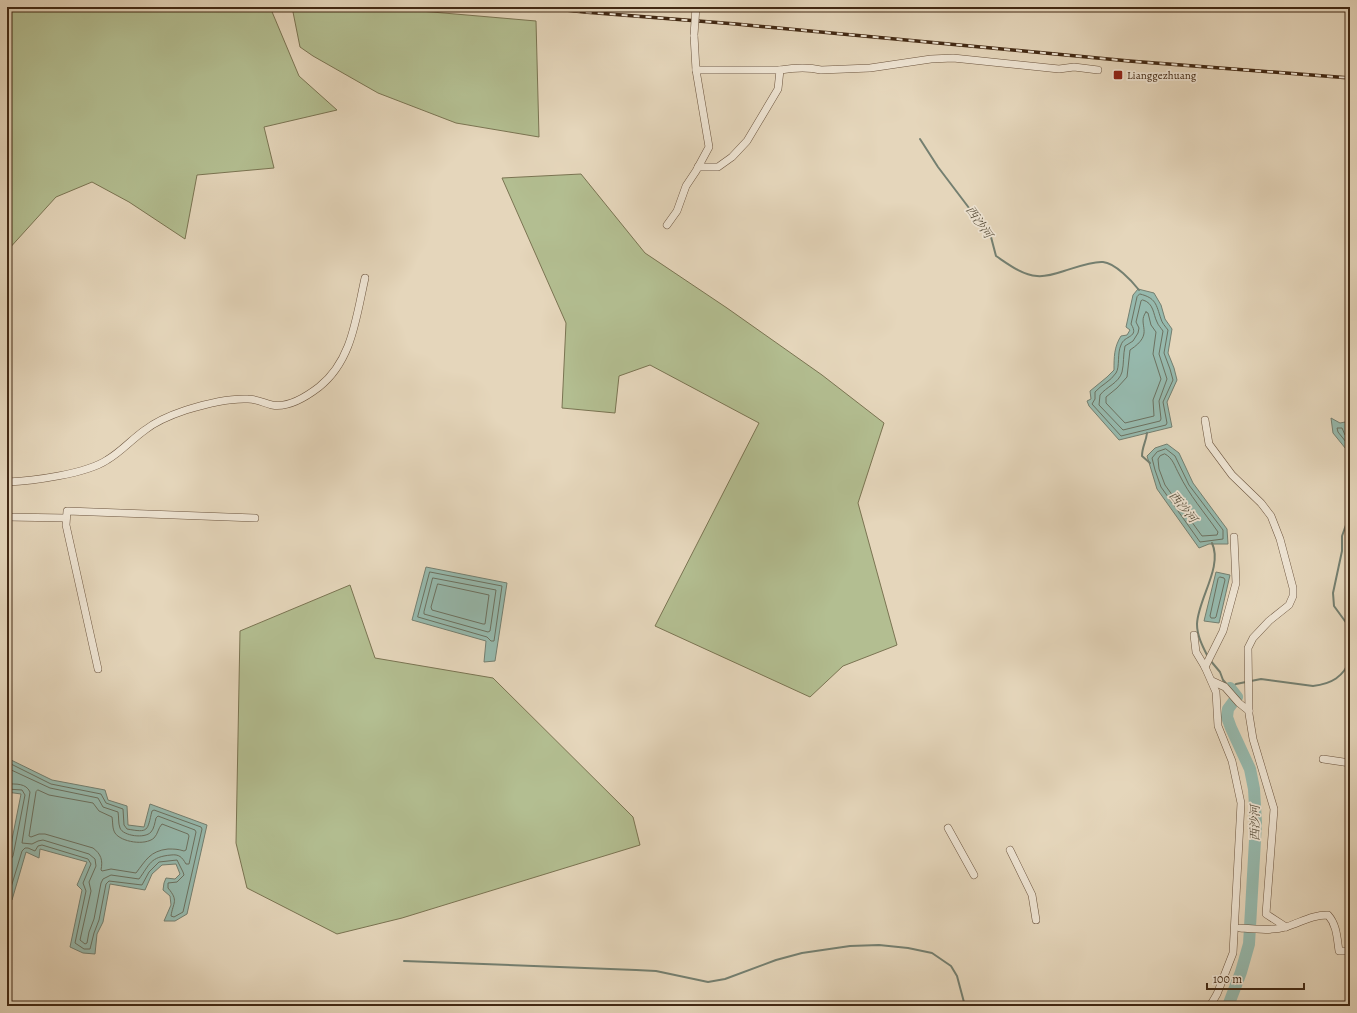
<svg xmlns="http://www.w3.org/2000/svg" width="1357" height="1013" viewBox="0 0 1357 1013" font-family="Alegreya,'Noto Serif SC',serif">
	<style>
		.green { fill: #b3be91; stroke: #7a7452 }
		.water { fill: #96b9ad; stroke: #747f70 }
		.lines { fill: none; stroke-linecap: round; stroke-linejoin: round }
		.shore { stroke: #6c7160; stroke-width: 1 }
		.stream { stroke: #747f70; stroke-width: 2 }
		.river { stroke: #96b9ad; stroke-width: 12 }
		.minor-casing { stroke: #6b543e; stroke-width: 8 }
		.minor { stroke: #eee4d3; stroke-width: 7 }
		.rail-casing { stroke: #422914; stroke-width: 3.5 }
		.rail { stroke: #eee4d3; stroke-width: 2; stroke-dasharray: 6; stroke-linecap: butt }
		.minor-bridge-casing { stroke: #6b543e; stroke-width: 8; stroke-linecap: butt }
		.minor-bridge { stroke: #eee4d3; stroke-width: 7 }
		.poi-dot { fill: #8f2418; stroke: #eee4d3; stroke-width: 1.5 }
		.labels { text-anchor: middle; stroke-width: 3.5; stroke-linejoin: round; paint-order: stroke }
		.poi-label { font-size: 11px; fill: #422914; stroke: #eee4d3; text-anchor: start }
		.water-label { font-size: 12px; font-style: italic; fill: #574d3a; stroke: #eee4d3 }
	</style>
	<rect width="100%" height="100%" fill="#e5d6bb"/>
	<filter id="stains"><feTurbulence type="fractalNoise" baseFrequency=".005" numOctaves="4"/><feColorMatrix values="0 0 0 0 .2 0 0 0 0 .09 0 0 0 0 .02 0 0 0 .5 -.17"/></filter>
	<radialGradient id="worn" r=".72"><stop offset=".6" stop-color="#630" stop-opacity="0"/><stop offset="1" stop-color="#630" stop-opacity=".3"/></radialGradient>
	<!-- green -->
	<g class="green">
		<polygon points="7,7 270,7 299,76 337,110 264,127 274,168 197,175 185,239 129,202 92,182 56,197 7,251"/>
		<polygon points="292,7 374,7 536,21 539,137 456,123 378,93 313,56 300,47"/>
		<polygon points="581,174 645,253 727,308 822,375 884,423 858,503 897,645 843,666 810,697 655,626 759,423 650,365 619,376 615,413 562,408 566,323 502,178"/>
		<polygon points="350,585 375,658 493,678 633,817 640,845 402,918 337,934 247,888 236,843 240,631"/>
	</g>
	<!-- water -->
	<g class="water">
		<path d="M1138,289L1154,293L1161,305L1165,319L1172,329L1168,353L1174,368L1177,380L1167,402L1172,427L1119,440L1089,406L1087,401L1091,399L1090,391L1107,377L1114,370C1114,357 1114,347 1121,336L1127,335L1130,330L1126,327L1133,295Z"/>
		<polygon points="1331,418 1340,423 1345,422 1350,437 1350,454 1333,433"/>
		<polygon points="1167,444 1179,453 1193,483 1227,529 1228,544 1209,544 1199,548 1157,489 1147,456 1155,448"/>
		<polygon points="426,567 507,583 495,661 484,662 486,641 412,620"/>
		<polygon points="1216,572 1230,575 1219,623 1204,621"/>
		<polygon points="7,758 52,780 105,790 108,800 127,806 128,825 144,827 150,804 207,825 187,914 175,921 164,921 171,905 170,896 163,890 164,883 166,878 175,879 180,874 176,864 162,865 152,874 145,890 110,884 103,922 97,934 95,954 83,953 70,947 82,890 77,885 87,862 40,849 39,858 26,852 12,900 7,899 7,865 21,794 7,792"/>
	</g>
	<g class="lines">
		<!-- shore -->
		<g class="shore">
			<path d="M1140,294C1156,298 1156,304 1161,319C1162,323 1165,326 1168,330L1164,353L1170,369L1173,380L1163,402L1167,423L1166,425L1121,436L1092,404L1095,399V392C1101,385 1111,381 1116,373C1120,367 1117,353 1121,345C1124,335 1140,338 1131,324L1137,297Z"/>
			<path d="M1143,300C1154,303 1153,314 1157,322C1158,325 1161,328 1163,331L1159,354L1167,379L1159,401L1161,419L1160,421L1123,430L1099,405L1100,395C1106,387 1119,383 1122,372C1124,364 1123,355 1125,346L1133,341L1138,333L1139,328L1136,322L1141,301Z"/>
			<path d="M1146,312L1148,313L1151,325L1156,332L1153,354L1161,379L1153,400L1154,416L1125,423L1106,403V397L1117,388L1127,377L1130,350C1156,333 1136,325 1146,312Z"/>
			<polyline points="1350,437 1345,435 1342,428 1337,428 1338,432 1350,447"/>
			<polygon points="1166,449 1175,456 1189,485 1223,530 1223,539 1200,542 1161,487 1155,470 1152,458 1157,452"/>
			<path d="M1165,454C1173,458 1175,467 1179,474C1189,495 1205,513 1218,532L1217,535L1202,536L1165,485L1159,469L1158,459L1160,456Z"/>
			<polygon points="430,572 502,586 494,641 491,641 487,637 418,617"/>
			<polygon points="1220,577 1224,578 1225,580 1216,617 1215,618 1211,618 1210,616 1218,579"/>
			<polygon points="433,578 496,590 490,631 488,632 424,614 424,612"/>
			<polygon points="438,584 489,595 485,624 483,624 432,610 431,607 437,586"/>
			<path d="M7,762L51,784L101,794L106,803L123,809L124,825L127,829C149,833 147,831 152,811L154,810L201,827L202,829L183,912L174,917L171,916C173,902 179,901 168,888V883L177,882L184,875L183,872L177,860L159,862L149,872L142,885L109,881L106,884L99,920L94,933L90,949H84L75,943L86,891L83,883L91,864L88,859L42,845L38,846L35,851L28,848H25L22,851L9,894L7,895"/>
			<path d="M7,768L50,788L98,798L103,807L118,812C119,817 118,823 120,828C123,836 145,839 151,832C154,829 155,822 156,818L158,816L195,830L196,832L189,864H186C182,857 179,854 171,855C150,857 150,864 139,879L111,875L103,879L101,883L94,919L89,932L87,943L85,944L80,940L91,891L89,882L96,866L95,859L89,854L43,840L38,841L32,844L22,843L30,792C26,783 16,784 7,784"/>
			<polyline points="7,789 22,790 25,795 13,856 11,859 7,860"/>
			<path d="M38,790L49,795L93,803L99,811L112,817C113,822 112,828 115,833C121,842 145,846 154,838C158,834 158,828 162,824L188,834L189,836L186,850L184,851C178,849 174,849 168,849C150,851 146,860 136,873L111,869L102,871L101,870C103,860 101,854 93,848L45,834H39L31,837L29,836L36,792Z"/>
		</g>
		<!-- stream -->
		<g class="stream">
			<path d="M920,139L938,167L991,237L996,256C1008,264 1022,275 1037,276C1046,277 1055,274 1064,271C1074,268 1092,261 1103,262C1115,263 1132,281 1139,290"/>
			<path d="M1147,433C1146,442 1142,447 1142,456L1150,463"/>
			<polyline points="1350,521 1346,525 1342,536 1342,551 1333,593 1334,606 1350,628"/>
			<path d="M1208,657C1203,647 1197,636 1197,624C1198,599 1223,567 1212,543"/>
			<polyline points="1210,660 1220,672 1223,680 1230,688 1236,684 1246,682"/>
			<path d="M1251,681L1261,679L1313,686C1331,684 1344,677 1350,659"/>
			<polyline points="404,961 636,970 656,971 708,982 725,979 776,960 802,953 850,946 879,945 908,948 932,953 951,966 957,976 965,1006"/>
		</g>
		<!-- river -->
		<polyline class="river" points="1228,1006 1241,972 1249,944 1256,823 1254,789 1250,769 1231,728 1227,717 1228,709 1237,697 1230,688"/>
		<!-- minor casing -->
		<g class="minor-casing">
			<g id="minor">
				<path d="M696,70H780C793,68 808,67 821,70L870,68L931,59L953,58L1059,69L1074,67L1098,70"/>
				<polyline points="698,167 718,167 732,157 747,141 778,89 780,70"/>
				<polyline points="667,225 677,211 686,186 696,171 709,147 696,70 694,35"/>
				<polyline points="1205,420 1209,444 1232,475 1261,503 1271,516 1280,539 1293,588 1293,596 1289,605 1269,621 1253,638 1248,648 1249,714 1253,739 1274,809 1266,914 1286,927"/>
				<path d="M7,482C32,481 86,474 107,460C121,452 132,439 145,430C155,422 174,414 186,410C205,404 228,398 248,399C256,399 264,403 272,405C288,408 306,397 319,387C352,361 356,318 365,278"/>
				<polyline points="7,517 66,518"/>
				<polyline points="1194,635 1196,652 1205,667 1216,692 1218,726 1232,761 1241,803 1233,953 1217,994 1210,1006"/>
				<polyline points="1205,667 1223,631 1236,583 1234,537"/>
				<polyline points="98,669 66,525 67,511 255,518"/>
				<polyline points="1212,681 1225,687 1239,703 1249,711"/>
				<polyline points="1323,759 1350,763"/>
				<polyline points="948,828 974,875"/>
				<polyline points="1010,850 1032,895 1036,920"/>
				<path d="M1240,928C1254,929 1272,931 1286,927C1302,922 1311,915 1328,915C1337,925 1337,938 1339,951H1350"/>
			</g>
		</g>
		<!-- minor -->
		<use href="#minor" class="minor"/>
		<!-- rail casing -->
		<g class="rail-casing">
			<polyline id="rail" points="538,7 584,12 736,24 1129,61 1350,78"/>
		</g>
		<!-- rail -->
		<use href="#rail" class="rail"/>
		<!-- minor-bridge casing -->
		<g class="minor-bridge-casing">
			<polyline id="minor-bridge" points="694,35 696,7"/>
		</g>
		<!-- minor-bridge -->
		<use href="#minor-bridge" class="minor-bridge"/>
	</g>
	<!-- markers -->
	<rect class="poi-dot" x="1113" y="70" width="10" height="10" rx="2"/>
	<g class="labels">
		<!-- poi labels -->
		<g class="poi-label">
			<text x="1127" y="79">Lianggezhuang</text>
		</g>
		<!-- water labels -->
		<g class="water-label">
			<text transform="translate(979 222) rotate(55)" y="4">西沙河</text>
			<text transform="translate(1183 507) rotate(51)" y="4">西沙河</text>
			<text transform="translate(1255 823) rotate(-90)" y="4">西沙河</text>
		</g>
	</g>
	<!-- margin -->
	<rect width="1357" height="1013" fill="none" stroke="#e5d6bb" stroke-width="24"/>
	<rect x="8" y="8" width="1341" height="997" fill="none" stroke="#422914" stroke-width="2"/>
	<rect x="12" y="12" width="1333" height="989" fill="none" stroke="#422914"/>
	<!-- scale -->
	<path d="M1207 983v6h97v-6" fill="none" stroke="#422914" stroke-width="2"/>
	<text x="1213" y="983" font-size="12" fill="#422914" stroke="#eee4d3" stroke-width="3" paint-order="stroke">100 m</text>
	<rect width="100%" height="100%" filter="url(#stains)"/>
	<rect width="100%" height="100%" fill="url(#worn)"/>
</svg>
